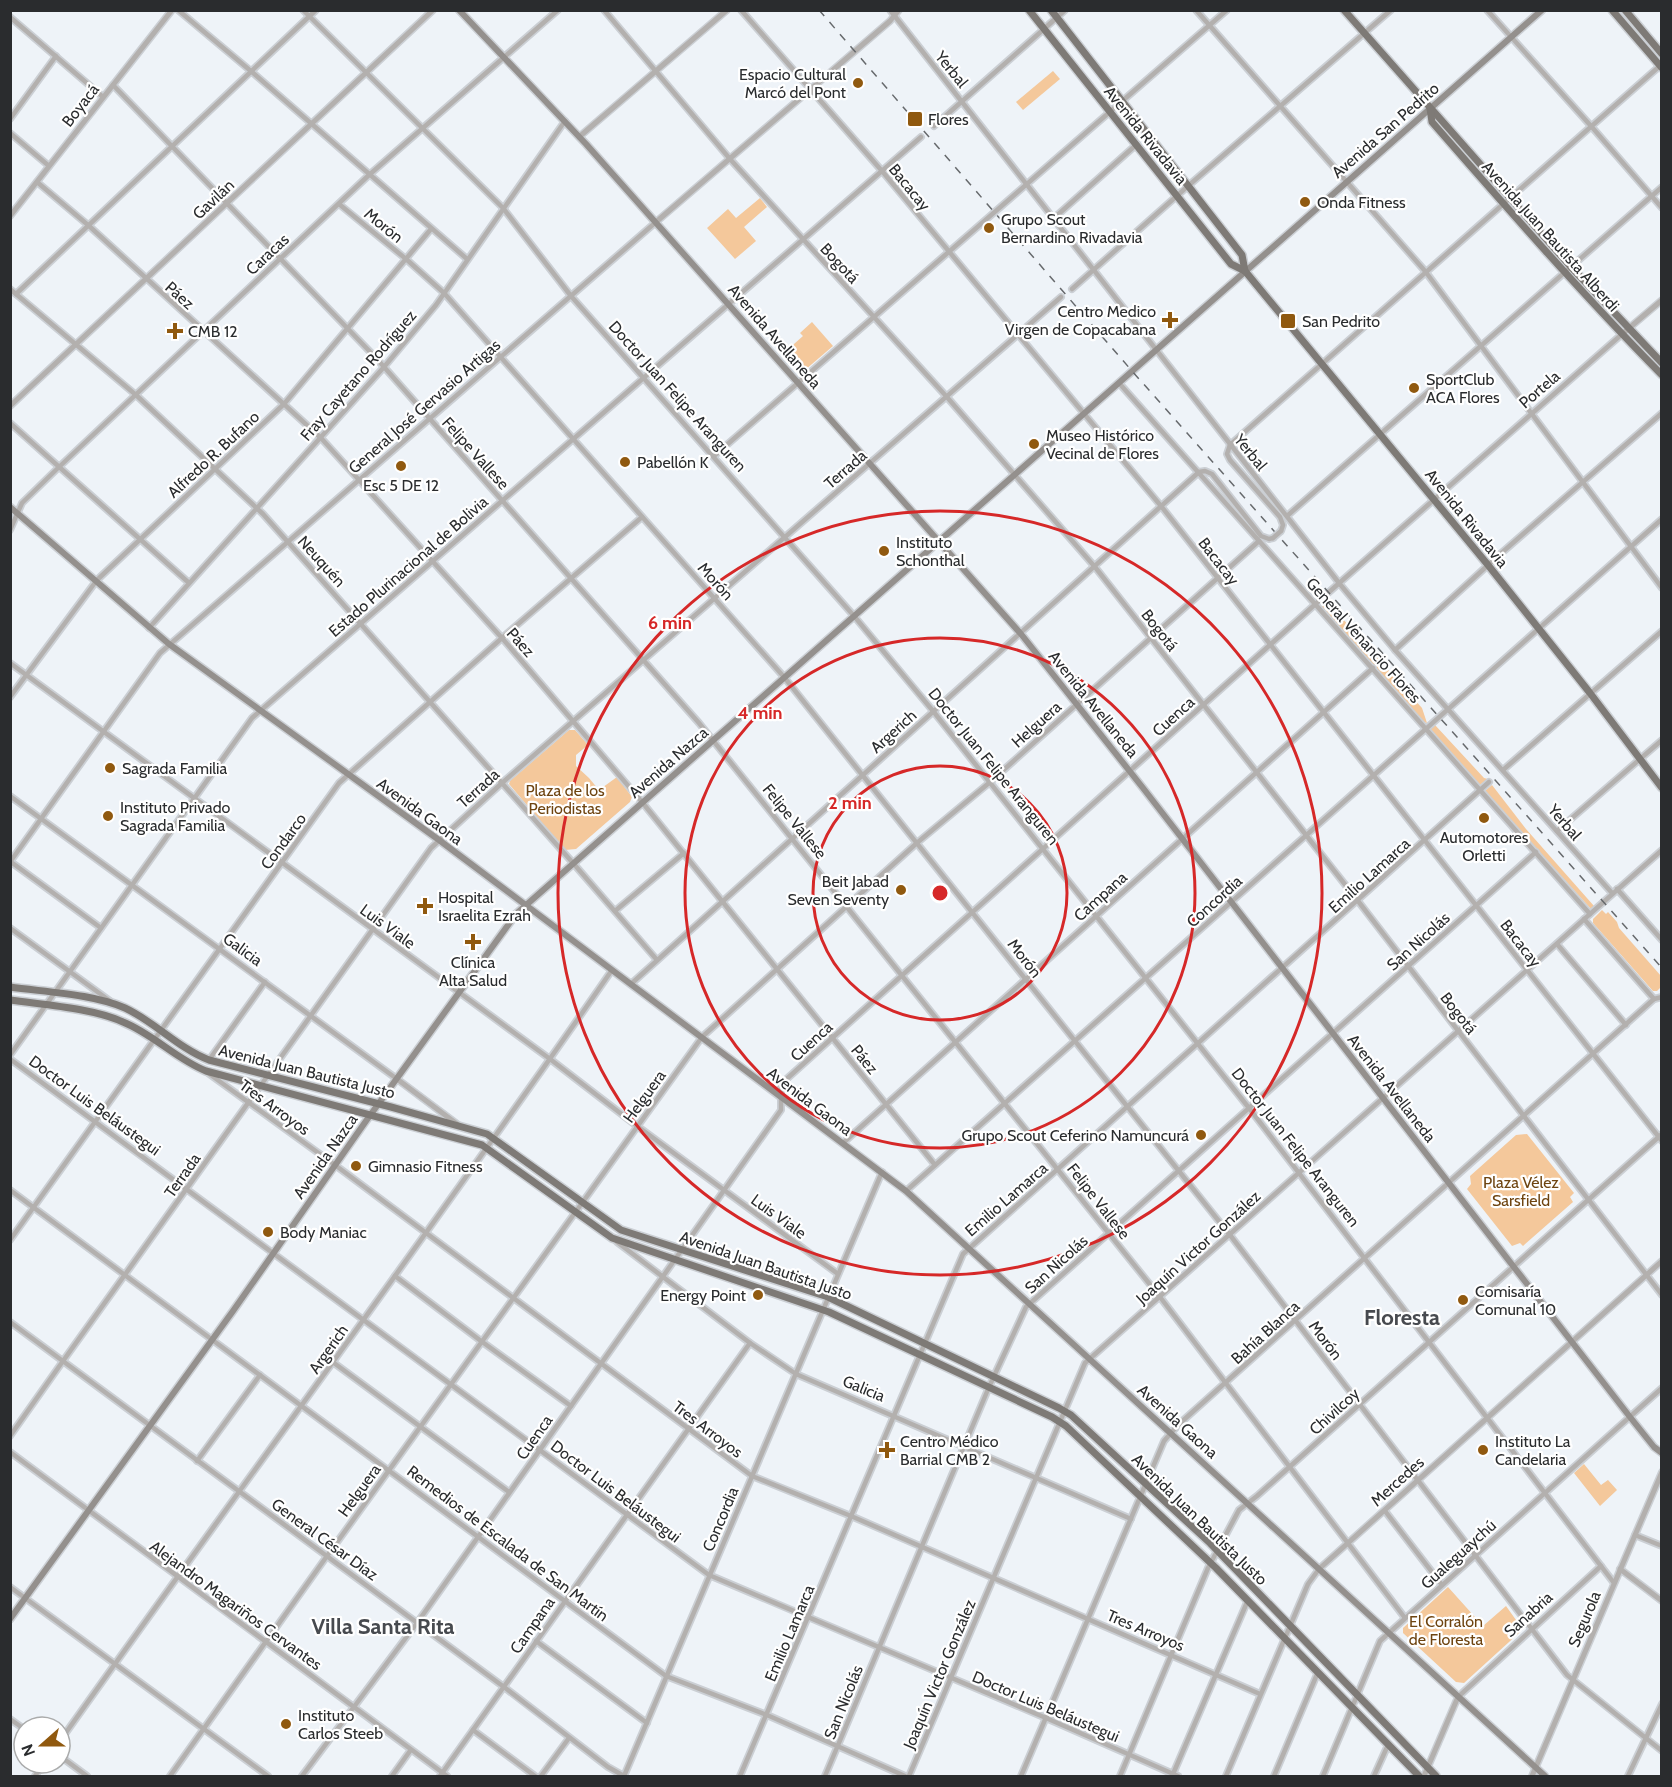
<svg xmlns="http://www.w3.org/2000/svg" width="1672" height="1787" viewBox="0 0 1672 1787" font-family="Cabin,sans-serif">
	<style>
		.green { fill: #f4c89b }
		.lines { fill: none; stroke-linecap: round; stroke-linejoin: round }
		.minor-casing { stroke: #cbcfd4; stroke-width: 8 }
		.tertiary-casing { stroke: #cbcfd4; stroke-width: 8 }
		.secondary-casing { stroke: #cbcfd4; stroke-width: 9 }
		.primary-casing { stroke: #cbcfd4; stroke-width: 10 }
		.minor { stroke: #b3b0ae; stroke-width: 4.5 }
		.tertiary { stroke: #b3b0ae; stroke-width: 5 }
		.secondary { stroke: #94908d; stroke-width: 6 }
		.primary { stroke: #7e7a76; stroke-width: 7 }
		.rail { stroke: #66696c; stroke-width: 1.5; stroke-dasharray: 8 8; stroke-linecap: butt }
		.minor-bridge-casing { stroke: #cbcfd4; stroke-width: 8; stroke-linecap: butt }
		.minor-bridge { stroke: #b3b0ae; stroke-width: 4.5 }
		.ring { fill: none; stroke: #d62828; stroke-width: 3 }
		.poi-dot { fill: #90590f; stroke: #fff; stroke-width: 2 }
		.labels { text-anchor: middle; stroke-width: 4.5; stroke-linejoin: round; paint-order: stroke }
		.street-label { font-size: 16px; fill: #2a2c2e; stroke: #fff }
		.poi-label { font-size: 16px; fill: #2a2c2e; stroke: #fff; text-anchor: start }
		.park-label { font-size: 16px; fill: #6e4410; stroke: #fff }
		.district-label { font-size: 22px; font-weight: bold; fill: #474a4f; stroke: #fff }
		.centre { fill: #d62828; stroke: #fff; stroke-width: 3 }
		.ring-label { font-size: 18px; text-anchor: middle; font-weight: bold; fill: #d62828; stroke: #fff; stroke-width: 4.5; stroke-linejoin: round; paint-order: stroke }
	</style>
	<rect width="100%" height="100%" fill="#eef3f8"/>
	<!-- green -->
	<g class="green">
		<polygon points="1053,71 1060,79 1023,110 1016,102"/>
		<polygon points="760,198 767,207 744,227 756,241 735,259 707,228 728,209 736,218"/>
		<polygon points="812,322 833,346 805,370 800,370 785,352 803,336 800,333"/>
		<polygon points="1326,600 1422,708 1427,723 1423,722 1322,607"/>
		<polygon points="1435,725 1484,778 1488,779 1480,785 1431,730 1430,728"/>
		<polygon points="569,730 575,730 588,745 576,755 576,766 589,778 599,790 617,777 632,797 630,802 576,849 565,850 509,784 510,781"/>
		<polygon points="1492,785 1526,829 1594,906 1591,909 1486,793 1486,790"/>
		<polygon points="1602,910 1606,914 1608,912 1617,922 1619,928 1661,976 1661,987 1657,991 1653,991 1593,923 1593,919"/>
		<polygon points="1527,1134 1574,1193 1570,1197 1573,1202 1523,1246 1520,1243 1512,1246 1467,1189 1471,1184 1470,1176 1516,1135"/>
		<polygon points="1584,1464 1601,1485 1608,1480 1617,1490 1600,1506 1574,1473"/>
		<polygon points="1448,1587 1483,1626 1506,1606 1521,1627 1520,1632 1464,1683 1456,1682 1403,1633 1403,1628"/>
	</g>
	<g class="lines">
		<!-- minor casing -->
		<g class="minor-casing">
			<g id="minor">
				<polyline points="178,10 252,72 467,259"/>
				<polyline points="303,10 503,208 571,296 854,616 933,711 1249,1108 1614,1583"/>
				<polyline points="604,10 730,159 946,396 1095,567 1358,901 1662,1295"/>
				<polyline points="741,10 882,171 1161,506 1662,1141"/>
				<polyline points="890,10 1339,583 1395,650 1612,893"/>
				<polyline points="1196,10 1425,271 1662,588"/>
				<polyline points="1487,10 1591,126 1662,208"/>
				<polyline points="10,17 103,97"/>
				<polyline points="113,85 377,359 699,723 1160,1297 1405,1618"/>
				<polyline points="10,119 56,56"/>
				<polyline points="934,126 1044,29"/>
				<polyline points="10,133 49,166"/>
				<polyline points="37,182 88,225 321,438 502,638 642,802 935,1165"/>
				<polyline points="339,204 406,259 444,293 784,677 1230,1235 1567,1675 1662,1751"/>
				<polyline points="1053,219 1137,144"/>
				<polyline points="10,289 136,395 263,514 573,863 657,960"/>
				<polyline points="1072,289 1188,186 1391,10"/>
				<polyline points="16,294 316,10"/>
				<polyline points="1119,383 1590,914"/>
				<polyline points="10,423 188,582"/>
				<polyline points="1230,445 1662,64"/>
				<polyline points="1230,445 1227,454 1230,460 1280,517 1283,525 1281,531"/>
				<polyline points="714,456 1227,10"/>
				<polyline points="1287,516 1662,187"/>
				<polyline points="10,530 22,503 59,467 369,175 558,10"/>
				<polyline points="149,628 384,367 436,305 565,121"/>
				<polyline points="1395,650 1498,556 1662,413"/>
				<polyline points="10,663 550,1059 637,1126 838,1274"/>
				<polyline points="10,697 97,580 284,404 431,229"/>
				<polyline points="1503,770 1662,631"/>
				<polyline points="10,796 397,1079"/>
				<polyline points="1557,831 1662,740"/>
				<polyline points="10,862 160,653 656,222"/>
				<polyline points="11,862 101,928"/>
				<polyline points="1617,889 1662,940"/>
				<polyline points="615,911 684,853"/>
				<polyline points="1584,919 1654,999"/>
				<polyline points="10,928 110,1001"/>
				<polyline points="1557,944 1626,1025"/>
				<polyline points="631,984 1199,472 1205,471 1212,474 1261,536 1269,539 1273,538"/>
				<polyline points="10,1055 252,718 921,137"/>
				<polyline points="10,1059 709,1575 1046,1718 1178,1776"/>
				<polyline points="209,1060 265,982"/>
				<polyline points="208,1073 335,1165 752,1476 851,1516 1260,1694"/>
				<polyline points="843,1143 1373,668"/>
				<polyline points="10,1190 666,1676 767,1715 905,1776"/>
				<polyline points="906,1191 1662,519"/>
				<polyline points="10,1240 339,783 502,638 642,517"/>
				<polyline points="617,1242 750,1343 796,1374 1131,1519"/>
				<polyline points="395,1276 481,1341 571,1406"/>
				<polyline points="10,1322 504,1687 608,1767 624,1776"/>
				<polyline points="334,1363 509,1492"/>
				<polyline points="10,1436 63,1361 431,848 502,783 1061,297"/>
				<polyline points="10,1452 447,1776"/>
				<polyline points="197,1461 260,1375"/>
				<polyline points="1385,1511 1442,1585"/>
				<polyline points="1635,1535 1662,1546"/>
				<polyline points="10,1587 268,1776"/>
				<polyline points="536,1641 647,1723"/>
				<polyline points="1458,1697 1601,1566"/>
				<polyline points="10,1719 24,1729"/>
				<polyline points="473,1730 535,1776"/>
				<path d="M60,1741C243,1483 432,1230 612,970"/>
				<polyline points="60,1756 87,1776"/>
				<polyline points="1173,1774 1248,1600"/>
				<polyline points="35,1776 44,1763"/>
				<polyline points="170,1776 327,1556 702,1037 918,842 989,783 1259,541"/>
				<polyline points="302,1776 417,1623 781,1110 781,1084 1320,600 1621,335"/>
				<polyline points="392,1776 410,1751"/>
				<polyline points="440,1776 750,1343"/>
				<polyline points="541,1776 569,1738"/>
				<polyline points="624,1776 882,1172"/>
				<polyline points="740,1776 963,1254 1489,782"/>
				<polyline points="825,1776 989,1387 1026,1307 1536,852"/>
				<polyline points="909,1776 1085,1363 1662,850"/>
				<polyline points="1021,1776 1164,1441 1178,1425 1654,999 1662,997"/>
				<polyline points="1120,1776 1208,1568 1239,1510 1257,1496 1662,1134"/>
				<polyline points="1226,1776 1308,1584 1319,1569"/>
				<polyline points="1274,1776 1318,1672"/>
				<polyline points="1323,1776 1380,1641 1662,1388"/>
				<polyline points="1374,1776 1388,1745"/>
				<polyline points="1628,1776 1662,1704"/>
			</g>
		</g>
		<!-- tertiary casing -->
		<g class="tertiary-casing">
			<g id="tertiary">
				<polyline points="1044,29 1065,10"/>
				<polyline points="579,137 727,10"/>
				<polyline points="10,216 172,10"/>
				<polyline points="656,222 890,21 899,10"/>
				<polyline points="1621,335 1662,300"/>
				<polyline points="10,406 433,10"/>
				<polyline points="397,1079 457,1124"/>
				<polyline points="1319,1569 1662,1261"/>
				<polyline points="1620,1569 1662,1601"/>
				<polyline points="1424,1776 1458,1697"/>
				<polyline points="1532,1776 1662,1472"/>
			</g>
		</g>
		<!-- secondary casing -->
		<g class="secondary-casing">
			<g id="secondary">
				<polyline points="459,10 586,144 1021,634 1143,788 1630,1417 1654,1447 1662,1453"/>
				<polyline points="10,507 169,644 439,840 906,1191 1545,1776"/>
				<polyline points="10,1619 233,1311 366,1121 516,914 1542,10"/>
			</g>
		</g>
		<!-- primary casing -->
		<g class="primary-casing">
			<g id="primary">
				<polyline points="1029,10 1231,264 1245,271 1488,565 1590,693 1662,788"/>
				<polyline points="1051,10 1242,255 1245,271"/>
				<polyline points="1344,10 1571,267 1662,363"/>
				<polyline points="1612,10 1662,68"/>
				<polyline points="1625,10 1662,54"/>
				<path d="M1430,109L1432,122C1507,208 1582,294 1662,375"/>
				<path d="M10,987C45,992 94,994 125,1008C155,1022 178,1048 209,1060L391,1107L487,1134L621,1230L828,1297L1059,1408L1071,1415L1210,1543L1436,1776"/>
				<path d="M10,1000C45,1005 92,1008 123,1022C153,1034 176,1059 206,1071L482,1145L612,1238L829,1312L1052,1417L1066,1426L1216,1568L1419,1776"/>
			</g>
		</g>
		<!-- minor -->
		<use href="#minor" class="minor"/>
		<!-- tertiary -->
		<use href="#tertiary" class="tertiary"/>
		<!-- secondary -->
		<use href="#secondary" class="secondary"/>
		<!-- primary -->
		<use href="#primary" class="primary"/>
		<!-- rail -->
		<polyline class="rail" points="819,10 1132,371 1662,968"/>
		<!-- minor-bridge casing -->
		<g class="minor-bridge-casing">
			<polyline id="minor-bridge" points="1273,538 1281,531"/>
		</g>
		<!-- minor-bridge -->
		<use href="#minor-bridge" class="minor-bridge"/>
	</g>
	<!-- distance rings -->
	<g class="ring">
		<circle cx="940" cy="893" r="127"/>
		<circle cx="940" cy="893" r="255"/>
		<circle cx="940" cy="893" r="382"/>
	</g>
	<!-- markers -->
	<g class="poi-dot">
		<circle cx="858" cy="83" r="6"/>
		<rect x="907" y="111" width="16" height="16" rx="3"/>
		<circle cx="1305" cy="202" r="6"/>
		<circle cx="989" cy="228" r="6"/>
		<path d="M1167 311h6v6h6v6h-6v6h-6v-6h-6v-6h6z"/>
		<rect x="1280" y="313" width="16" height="16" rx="3"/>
		<path d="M172 322h6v6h6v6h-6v6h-6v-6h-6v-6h6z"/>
		<circle cx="1414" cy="388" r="6"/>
		<circle cx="1034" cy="444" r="6"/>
		<circle cx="625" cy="462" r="6"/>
		<circle cx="401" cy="466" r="6"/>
		<circle cx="884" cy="551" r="6"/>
		<circle cx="110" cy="768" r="6"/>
		<circle cx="108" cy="816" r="6"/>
		<circle cx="1484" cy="818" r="6"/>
		<circle cx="901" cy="890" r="6"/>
		<path d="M422 897h6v6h6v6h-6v6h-6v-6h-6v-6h6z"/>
		<path d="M470 933h6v6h6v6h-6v6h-6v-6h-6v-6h6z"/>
		<circle cx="1201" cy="1135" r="6"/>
		<circle cx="356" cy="1166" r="6"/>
		<circle cx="268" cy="1232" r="6"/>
		<circle cx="758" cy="1295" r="6"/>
		<circle cx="1463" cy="1300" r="6"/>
		<path d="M884 1441h6v6h6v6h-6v6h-6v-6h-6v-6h6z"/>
		<circle cx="1483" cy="1450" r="6"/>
		<circle cx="286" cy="1724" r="6"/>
	</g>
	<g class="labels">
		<!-- street labels -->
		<g class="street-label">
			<text transform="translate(952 69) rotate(51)" y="6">Yerbal</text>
			<text transform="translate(80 105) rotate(-52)" y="6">Boyacá</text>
			<text transform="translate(1385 130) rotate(-41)" y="6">Avenida San Pedrito</text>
			<text transform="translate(1146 135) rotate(51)" y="6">Avenida Rivadavia</text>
			<text transform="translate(910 187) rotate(51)" y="6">Bacacay</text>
			<text transform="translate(213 199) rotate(-43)" y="6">Gavilán</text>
			<text transform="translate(384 225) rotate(39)" y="6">Morón</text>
			<text transform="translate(1551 236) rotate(48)" y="6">Avenida Juan Bautista Alberdi</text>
			<text transform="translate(267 254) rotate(-43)" y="6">Caracas</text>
			<text transform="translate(840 263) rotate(47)" y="6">Bogotá</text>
			<text transform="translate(180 295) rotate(42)" y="6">Páez</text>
			<text transform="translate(775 336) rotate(49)" y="6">Avenida Avellaneda</text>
			<text transform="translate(358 375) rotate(-49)" y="6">Fray Cayetano Rodríguez</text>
			<text transform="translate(1539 389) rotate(-41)" y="6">Portela</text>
			<text transform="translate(678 396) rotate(48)" y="6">Doctor Juan Felipe Aranguren</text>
			<text transform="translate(424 406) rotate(-41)" y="6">General José Gervasio Artigas</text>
			<text transform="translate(1251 452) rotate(51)" y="6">Yerbal</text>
			<text transform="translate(476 453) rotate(48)" y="6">Felipe Vallese</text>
			<text transform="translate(213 454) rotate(-43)" y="6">Alfredo R. Bufano</text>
			<text transform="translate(845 469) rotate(-41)" y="6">Terrada</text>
			<text transform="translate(1467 518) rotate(51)" y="6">Avenida Rivadavia</text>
			<text transform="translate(322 561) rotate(48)" y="6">Neuquén</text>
			<text transform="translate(1219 561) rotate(52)" y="6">Bacacay</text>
			<text transform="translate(408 566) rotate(-41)" y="6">Estado Plurinacional de Bolivia</text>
			<text transform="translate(716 581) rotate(48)" y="6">Morón</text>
			<text transform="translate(1160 630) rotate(52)" y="6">Bogotá</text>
			<text transform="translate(1364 640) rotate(48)" y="6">General Venancio Flores</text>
			<text transform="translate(521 642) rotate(49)" y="6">Páez</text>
			<text transform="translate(1094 704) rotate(51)" y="6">Avenida Avellaneda</text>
			<text transform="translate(1173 716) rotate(-42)" y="6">Cuenca</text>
			<text transform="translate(1036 724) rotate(-42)" y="6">Helguera</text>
			<text transform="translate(893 731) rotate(-42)" y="6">Argerich</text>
			<text transform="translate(668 762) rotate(-41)" y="6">Avenida Nazca</text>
			<text transform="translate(994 766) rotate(51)" y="6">Doctor Juan Felipe Aranguren</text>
			<text transform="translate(478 788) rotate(-42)" y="6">Terrada</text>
			<text transform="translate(420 811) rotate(36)" y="6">Avenida Gaona</text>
			<text transform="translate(795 821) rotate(51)" y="6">Felipe Vallese</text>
			<text transform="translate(1565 822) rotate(49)" y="6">Yerbal</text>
			<text transform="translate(283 841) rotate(-54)" y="6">Condarco</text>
			<text transform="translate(1369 875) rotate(-42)" y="6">Emilio Lamarca</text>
			<text transform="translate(1100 896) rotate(-42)" y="6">Campana</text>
			<text transform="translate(1214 901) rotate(-42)" y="6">Concordia</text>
			<text transform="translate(388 926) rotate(36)" y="6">Luis Viale</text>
			<text transform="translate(1418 941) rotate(-42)" y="6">San Nicolás</text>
			<text transform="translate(1521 943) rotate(52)" y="6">Bacacay</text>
			<text transform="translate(243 949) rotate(36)" y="6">Galicia</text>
			<text transform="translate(1025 958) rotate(52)" y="6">Morón</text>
			<text transform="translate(1459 1013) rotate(52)" y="6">Bogotá</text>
			<text transform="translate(811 1041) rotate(-42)" y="6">Cuenca</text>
			<text transform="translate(865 1059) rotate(51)" y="6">Páez</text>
			<text transform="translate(307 1071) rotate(14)" y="6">Avenida Juan Bautista Justo</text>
			<text transform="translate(1392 1088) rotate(52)" y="6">Avenida Avellaneda</text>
			<text transform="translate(644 1096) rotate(-54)" y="6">Helguera</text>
			<text transform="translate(810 1101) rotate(37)" y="6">Avenida Gaona</text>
			<text transform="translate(95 1105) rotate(36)" y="6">Doctor Luis Beláustegui</text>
			<text transform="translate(275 1107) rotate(36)" y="6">Tres Arroyos</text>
			<text transform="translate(1296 1147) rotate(52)" y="6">Doctor Juan Felipe Aranguren</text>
			<text transform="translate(325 1156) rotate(-55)" y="6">Avenida Nazca</text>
			<text transform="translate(182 1175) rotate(-55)" y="6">Terrada</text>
			<text transform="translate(1006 1199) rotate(-41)" y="6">Emilio Lamarca</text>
			<text transform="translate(1099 1201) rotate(52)" y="6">Felipe Vallese</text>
			<text transform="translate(779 1216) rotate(36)" y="6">Luis Viale</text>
			<text transform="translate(1198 1247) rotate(-42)" y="6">Joaquín Victor González</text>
			<text transform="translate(1056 1264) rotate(-42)" y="6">San Nicolás</text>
			<text transform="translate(766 1265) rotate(19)" y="6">Avenida Juan Bautista Justo</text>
			<text transform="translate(1265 1332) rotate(-42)" y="6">Bahía Blanca</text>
			<text transform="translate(1326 1340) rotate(53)" y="6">Morón</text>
			<text transform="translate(328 1349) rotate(-55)" y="6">Argerich</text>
			<text transform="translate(864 1388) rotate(22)" y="6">Galicia</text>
			<text transform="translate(1334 1411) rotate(-42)" y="6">Chivilcoy</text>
			<text transform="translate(1178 1421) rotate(42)" y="6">Avenida Gaona</text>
			<text transform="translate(708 1429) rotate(37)" y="6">Tres Arroyos</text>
			<text transform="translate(534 1437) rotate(-55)" y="6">Cuenca</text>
			<text transform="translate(1397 1481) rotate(-42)" y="6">Mercedes</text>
			<text transform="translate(359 1490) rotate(-54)" y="6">Helguera</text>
			<text transform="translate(616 1491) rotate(37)" y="6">Doctor Luis Beláustegui</text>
			<text transform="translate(720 1519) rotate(-67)" y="6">Concordia</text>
			<text transform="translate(1200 1519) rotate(44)" y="6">Avenida Juan Bautista Justo</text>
			<text transform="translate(325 1539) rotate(36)" y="6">General César Díaz</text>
			<text transform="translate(508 1543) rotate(37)" y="6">Remedios de Escalada de San Martín</text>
			<text transform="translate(1458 1554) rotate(-42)" y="6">Gualeguaychú</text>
			<text transform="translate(236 1605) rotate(36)" y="6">Alejandro Magariños Cervantes</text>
			<text transform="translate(1528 1614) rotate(-42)" y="6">Sanabria</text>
			<text transform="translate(1584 1619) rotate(-67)" y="6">Segurola</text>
			<text transform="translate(532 1625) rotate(-55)" y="6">Campana</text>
			<text transform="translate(1146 1630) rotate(23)" y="6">Tres Arroyos</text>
			<text transform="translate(789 1633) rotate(-67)" y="6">Emilio Lamarca</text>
			<text transform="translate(939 1674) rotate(-67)" y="6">Joaquín Victor González</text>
			<text transform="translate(843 1702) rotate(-68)" y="6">San Nicolás</text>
			<text transform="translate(1046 1706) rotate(23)" y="6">Doctor Luis Beláustegui</text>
		</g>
		<!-- poi labels -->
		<g class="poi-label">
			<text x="846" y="80" text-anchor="end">Espacio Cultural<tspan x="846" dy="18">Marcó del Pont</tspan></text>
			<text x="928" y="125">Flores</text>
			<text x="1317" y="208">Onda Fitness</text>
			<text x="1001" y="225">Grupo Scout<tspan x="1001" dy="18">Bernardino Rivadavia</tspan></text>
			<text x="1156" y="317" text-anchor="end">Centro Medico<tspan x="1156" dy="18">Virgen de Copacabana</tspan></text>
			<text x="1302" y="327">San Pedrito</text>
			<text x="188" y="337">CMB 12</text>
			<text x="1426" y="385">SportClub<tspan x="1426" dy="18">ACA Flores</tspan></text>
			<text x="1046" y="441">Museo Histórico<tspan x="1046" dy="18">Vecinal de Flores</tspan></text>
			<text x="637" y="468">Pabellón K</text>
			<text x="401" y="491" text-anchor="middle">Esc 5 DE 12</text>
			<text x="896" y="548">Instituto<tspan x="896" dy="18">Schonthal</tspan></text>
			<text x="122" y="774">Sagrada Familia</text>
			<text x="120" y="813">Instituto Privado<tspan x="120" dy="18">Sagrada Familia</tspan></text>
			<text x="1484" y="843" text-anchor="middle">Automotores<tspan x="1484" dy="18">Orletti</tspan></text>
			<text x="889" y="887" text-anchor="end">Beit Jabad<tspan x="889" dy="18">Seven Seventy</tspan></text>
			<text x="438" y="903">Hospital<tspan x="438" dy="18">Israelita Ezrah</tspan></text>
			<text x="473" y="968" text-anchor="middle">Clínica<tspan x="473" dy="18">Alta Salud</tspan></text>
			<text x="1189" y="1141" text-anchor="end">Grupo Scout Ceferino Namuncurá</text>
			<text x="368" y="1172">Gimnasio Fitness</text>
			<text x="280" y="1238">Body Maniac</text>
			<text x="1475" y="1297">Comisaría<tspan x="1475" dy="18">Comunal 10</tspan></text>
			<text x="746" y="1301" text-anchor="end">Energy Point</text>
			<text x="900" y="1447">Centro Médico<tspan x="900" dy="18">Barrial CMB 2</tspan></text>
			<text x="1495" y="1447">Instituto La<tspan x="1495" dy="18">Candelaria</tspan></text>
			<text x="298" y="1721">Instituto<tspan x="298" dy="18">Carlos Steeb</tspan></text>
		</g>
		<!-- park labels -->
		<g class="park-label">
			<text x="565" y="796">Plaza de los<tspan x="565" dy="18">Periodistas</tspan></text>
			<text x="1521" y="1188">Plaza Vélez<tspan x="1521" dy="18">Sarsfield</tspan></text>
			<text x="1446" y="1627">El Corralón<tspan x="1446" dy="18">de Floresta</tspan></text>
		</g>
		<!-- district labels -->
		<g class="district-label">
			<text x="1402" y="1325">Floresta</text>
			<text x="383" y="1634">Villa Santa Rita</text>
		</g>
	</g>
	<circle cx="940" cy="893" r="9" class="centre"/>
	<g class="ring-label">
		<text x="670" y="629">6 min</text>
		<text x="760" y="719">4 min</text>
		<text x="850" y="809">2 min</text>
	</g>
	<!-- border -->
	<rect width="1672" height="1787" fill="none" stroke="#2a2c2e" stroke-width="24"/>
	<!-- north arrow -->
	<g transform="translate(42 1745) rotate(249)"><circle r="28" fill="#ffffff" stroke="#aaabab" stroke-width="1.5"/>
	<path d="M0-4.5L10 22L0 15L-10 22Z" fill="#90590f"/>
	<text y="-9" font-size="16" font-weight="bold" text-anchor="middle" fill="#2a2c2e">N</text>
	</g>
</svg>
